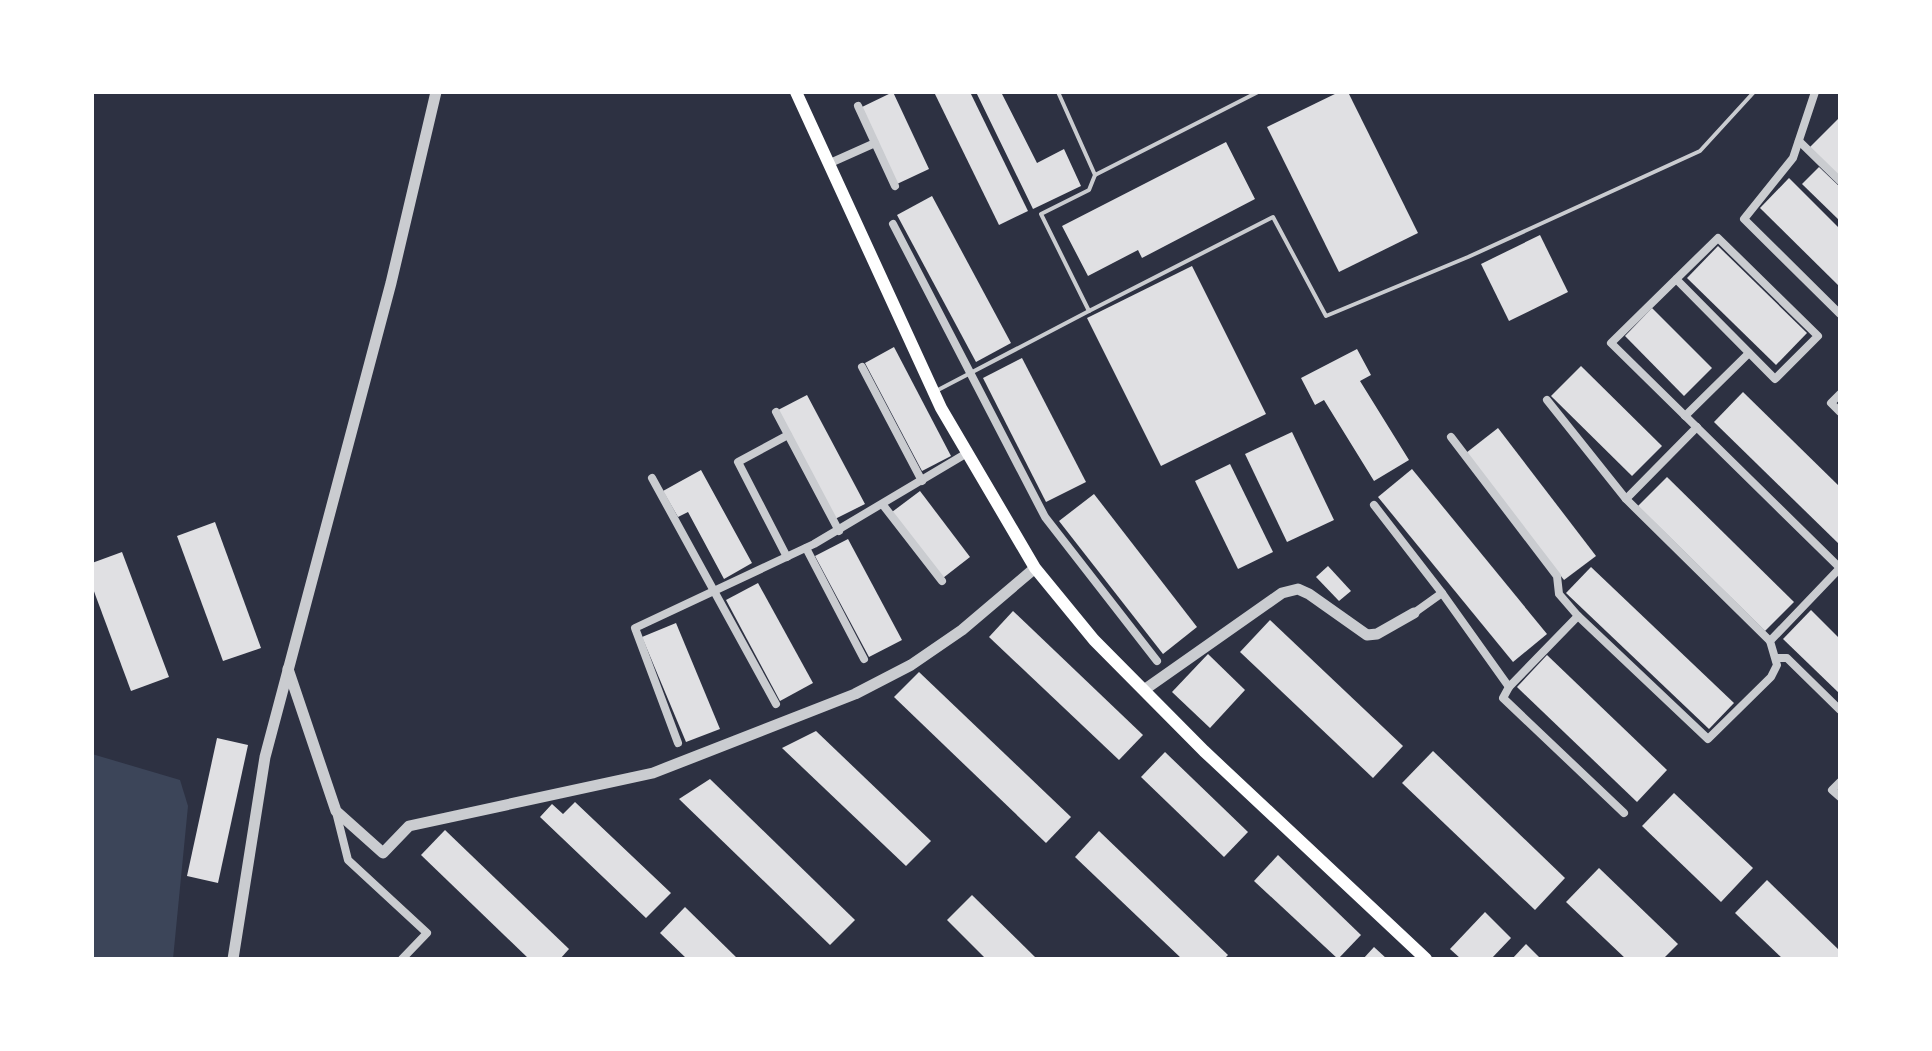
<svg xmlns="http://www.w3.org/2000/svg" width="1932" height="1051" viewBox="0 0 1932 1051" font-family="Signika,sans-serif">
	<style>
		.green { fill: #3c4559 }
		.building { fill: #e0e0e3 }
		.lines { fill: none; stroke-linecap: round; stroke-linejoin: round }
		.service { stroke: #caccd0; stroke-width: 4 }
		.minor { stroke: #caccd0; stroke-width: 8 }
		.tertiary { stroke: #caccd0; stroke-width: 11 }
		.secondary { stroke: #fff; stroke-width: 12 }
	</style>
	<rect width="100%" height="100%" fill="#2d3142"/>
	<!-- green -->
	<polygon class="green" points="92,754 180,780 188,806 173,959 92,959"/>
	<!-- building -->
	<g class="building">
		<polygon points="893,92 929,169 897,184 862,107"/>
		<polygon points="934,92 970,92 1028,211 999,225"/>
		<polygon points="976,92 1001,92 1037,163 1064,149 1081,186 1033,209"/>
		<polygon points="1339,92 1348,92 1418,233 1339,272 1267,127"/>
		<polygon points="1838,119 1840,120 1840,177 1810,147"/>
		<polygon points="1226,142 1255,199 1142,258 1138,250 1088,276 1062,226"/>
		<polygon points="1819,167 1840,187 1840,221 1802,184"/>
		<polygon points="1789,178 1840,229 1840,287 1760,208"/>
		<polygon points="932,196 1011,343 976,362 897,215"/>
		<polygon points="1540,235 1568,292 1509,321 1481,264"/>
		<polygon points="1718,246 1807,333 1776,365 1687,278"/>
		<polygon points="1192,266 1266,414 1161,466 1087,318"/>
		<polygon points="1652,308 1712,368 1684,396 1625,336"/>
		<polygon points="894,347 951,456 922,471 865,363"/>
		<polygon points="1357,349 1371,375 1360,381 1409,460 1374,481 1324,400 1315,405 1301,378"/>
		<polygon points="1022,358 1086,482 1046,502 983,378"/>
		<polygon points="1581,366 1662,446 1632,476 1551,396"/>
		<polygon points="1743,392 1840,487 1840,545 1714,422"/>
		<polygon points="807,395 865,504 835,519 778,410"/>
		<polygon points="1498,428 1596,556 1564,580 1466,453"/>
		<polygon points="1292,432 1334,520 1287,542 1245,454"/>
		<polygon points="1230,464 1273,552 1238,569 1195,481"/>
		<polygon points="1412,469 1547,634 1513,662 1378,497"/>
		<polygon points="701,470 752,563 724,579 688,512 678,517 663,491"/>
		<polygon points="1667,477 1794,602 1765,631 1638,506"/>
		<polygon points="920,491 970,557 943,578 892,512"/>
		<polygon points="1094,494 1197,627 1163,654 1059,521"/>
		<polygon points="215,522 261,648 223,661 177,536"/>
		<polygon points="848,539 902,640 869,657 815,556"/>
		<polygon points="122,552 169,677 131,691 92,586 92,563"/>
		<polygon points="1328,566 1351,591 1339,601 1316,577"/>
		<polygon points="1591,567 1734,703 1709,729 1566,593"/>
		<polygon points="758,583 813,683 780,701 726,600"/>
		<polygon points="1811,610 1840,639 1840,694 1783,639"/>
		<polygon points="1013,611 1143,735 1119,760 989,637"/>
		<polygon points="1270,620 1403,746 1373,778 1240,652"/>
		<polygon points="676,623 720,729 686,742 642,637"/>
		<polygon points="1208,654 1245,690 1210,728 1172,692"/>
		<polygon points="1547,655 1667,770 1637,802 1517,687"/>
		<polygon points="919,672 1071,817 1046,843 894,697"/>
		<polygon points="816,731 931,841 906,866 782,748"/>
		<polygon points="217,738 248,745 218,883 187,876"/>
		<polygon points="1433,751 1565,878 1535,910 1402,783"/>
		<polygon points="1165,752 1248,832 1224,857 1141,777"/>
		<polygon points="710,779 855,920 830,945 679,799"/>
		<polygon points="1674,793 1753,868 1721,902 1642,826"/>
		<polygon points="575,802 671,893 646,918 540,817 552,804 563,814"/>
		<polygon points="445,830 569,949 560,959 529,959 421,855"/>
		<polygon points="1099,831 1228,955 1224,959 1182,959 1075,857"/>
		<polygon points="1278,855 1361,935 1338,959 1254,881"/>
		<polygon points="1599,868 1678,944 1663,959 1626,959 1566,902"/>
		<polygon points="1767,880 1840,951 1840,959 1783,959 1735,913"/>
		<polygon points="972,895 1037,959 986,959 947,920"/>
		<polygon points="685,907 738,959 687,959 660,933"/>
		<polygon points="1485,912 1511,938 1491,959 1461,959 1450,949"/>
		<polygon points="1526,944 1541,959 1512,959"/>
		<polygon points="1374,947 1387,959 1363,959"/>
	</g>
	<g class="lines">
		<!-- service -->
		<g class="service">
			<polyline points="1058,92 1095,175 1258,92"/>
			<polyline points="1095,175 1089,190 1041,214 1089,311 1273,217 1326,316 1468,257 1700,151 1754,92"/>
			<polyline points="936,391 1089,311"/>
		</g>
		<!-- minor -->
		<g class="minor">
			<polyline points="1815,92 1793,158 1744,219 1840,314"/>
			<polyline points="858,106 895,186"/>
			<polyline points="1799,141 1840,181"/>
			<polyline points="828,164 875,143"/>
			<polyline points="893,224 1045,517 1157,661"/>
			<polyline points="1676,279 1775,379 1818,336 1718,238 1611,343 1840,568"/>
			<polyline points="862,367 922,481"/>
			<polyline points="1840,394 1831,403 1840,412"/>
			<polyline points="1547,400 1626,499 1770,641"/>
			<polyline points="776,412 839,531"/>
			<polyline points="1685,416 1749,353"/>
			<polyline points="1451,437 1557,576 1559,594 1578,616"/>
			<polyline points="652,478 776,704"/>
			<polyline points="1626,499 1697,427"/>
			<polyline points="883,505 942,581"/>
			<polyline points="1374,505 1442,593"/>
			<polyline points="806,548 864,659"/>
			<polyline points="787,557 738,462 788,435"/>
			<polyline points="1414,613 1442,593 1509,687 1578,616 1708,739 1771,677 1777,665 1770,641 1840,568"/>
			<polyline points="1776,658 1787,658 1840,710"/>
			<polyline points="1509,687 1503,698 1624,813"/>
			<polyline points="678,743 635,628 814,544 967,453"/>
			<polyline points="1840,782 1832,790 1840,797"/>
			<polyline points="336,812 348,860 427,933 402,959"/>
		</g>
		<!-- tertiary -->
		<g class="tertiary">
			<polyline points="288,669 336,811 383,853 409,826 653,773 855,694 911,665 962,630 1035,568"/>
			<polyline points="1144,690 1282,593 1298,589 1309,594 1367,635 1377,634 1414,613"/>
			<polyline points="233,959 265,757 391,283 436,92"/>
		</g>
		<!-- secondary -->
		<polyline class="secondary" points="796,92 941,408 1035,568 1094,640 1204,751 1426,959"/>
	</g>
	<!-- border -->
	<rect width="1932" height="1051" fill="none" stroke="#ffffff" stroke-width="188"/>
</svg>
